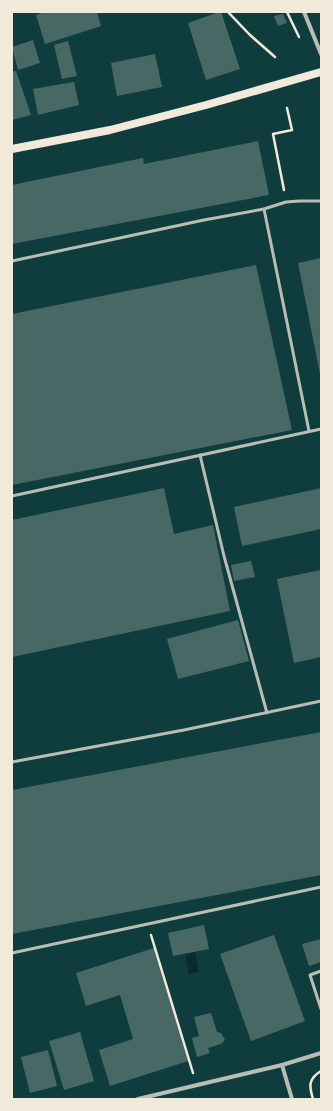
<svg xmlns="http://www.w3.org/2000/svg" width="333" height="1111" viewBox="0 0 333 1111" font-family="Helvetica,sans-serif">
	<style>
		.water { fill: #0a2a2b }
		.building { fill: #486865 }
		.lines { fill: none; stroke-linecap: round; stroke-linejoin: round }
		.path { stroke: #f1e9da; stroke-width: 2.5 }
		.service { stroke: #b8beb3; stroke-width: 3 }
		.minor { stroke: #b8beb3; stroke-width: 4 }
		.secondary { stroke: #f1e9da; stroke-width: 8 }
	</style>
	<rect width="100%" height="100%" fill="#0f3d3e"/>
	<!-- water -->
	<polygon class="water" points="195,952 199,972 189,974 185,954"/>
	<!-- building -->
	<g class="building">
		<polygon points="44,12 97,12 101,26 45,44 36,15"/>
		<polygon points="219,12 221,12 240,69 206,80 188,23"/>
		<polygon points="283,14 287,23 278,26 274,16"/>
		<polygon points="33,40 40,63 18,70 12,47"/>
		<polygon points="68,41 77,76 62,79 54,45"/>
		<polygon points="155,54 162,87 117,96 111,63"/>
		<polygon points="16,71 31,115 12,120 12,72"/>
		<polygon points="74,82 79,105 38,115 33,89"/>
		<polygon points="258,141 269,195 12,244 12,185 143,158 144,164"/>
		<polygon points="321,258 321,374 320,374 298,263"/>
		<polygon points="256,265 292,430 12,485 12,314"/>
		<polygon points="164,488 174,534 213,525 230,611 12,657 12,520"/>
		<polygon points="321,488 321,529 242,546 234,507"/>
		<polygon points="251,561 255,577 234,581 231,565"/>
		<polygon points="321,570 321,657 294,663 277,579"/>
		<polygon points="238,620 249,661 178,679 167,639"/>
		<polygon points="321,732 321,875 12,934 12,790"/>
		<polygon points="204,925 209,949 173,956 168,933"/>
		<polygon points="274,935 305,1021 251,1041 220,954"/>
		<polygon points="321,939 321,962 309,966 302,944"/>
		<polygon points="154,948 188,1061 110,1086 99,1050 133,1039 120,995 86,1006 76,973"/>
		<polygon points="211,1013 217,1032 221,1033 225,1040 221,1044 208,1048 210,1053 197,1057 192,1038 199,1036 194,1017"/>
		<polygon points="80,1032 94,1081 64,1090 49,1041"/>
		<polygon points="48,1050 57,1086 30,1093 21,1057"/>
	</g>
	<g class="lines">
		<!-- path -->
		<g class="path">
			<polyline points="228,12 250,35 275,57"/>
			<polyline points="287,12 299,37"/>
			<polyline points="284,190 273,134 292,130 287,108"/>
			<polyline points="151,935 193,1073"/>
			<path d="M313,1099C309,1086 308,1079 321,1071"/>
		</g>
		<!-- service -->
		<g class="service">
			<polyline points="264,209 309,431"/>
			<polyline points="12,261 204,220 264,209 286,202 299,201 321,201"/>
			<polyline points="200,455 224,556 267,713"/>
			<polyline points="12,496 321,429"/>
			<polyline points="12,762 184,730 321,701"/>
			<polyline points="12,953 321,887"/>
			<polyline points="321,971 310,975 321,1009"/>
		</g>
		<!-- minor -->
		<g class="minor">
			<polyline points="304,12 321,54"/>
			<polyline points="282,1065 292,1099"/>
			<polyline points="138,1099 282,1065 321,1053"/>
		</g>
		<!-- secondary -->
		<polyline class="secondary" points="12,149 110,130 206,105 321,72"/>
	</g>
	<!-- border -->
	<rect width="333" height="1111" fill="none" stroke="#f1e9da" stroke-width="26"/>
</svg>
